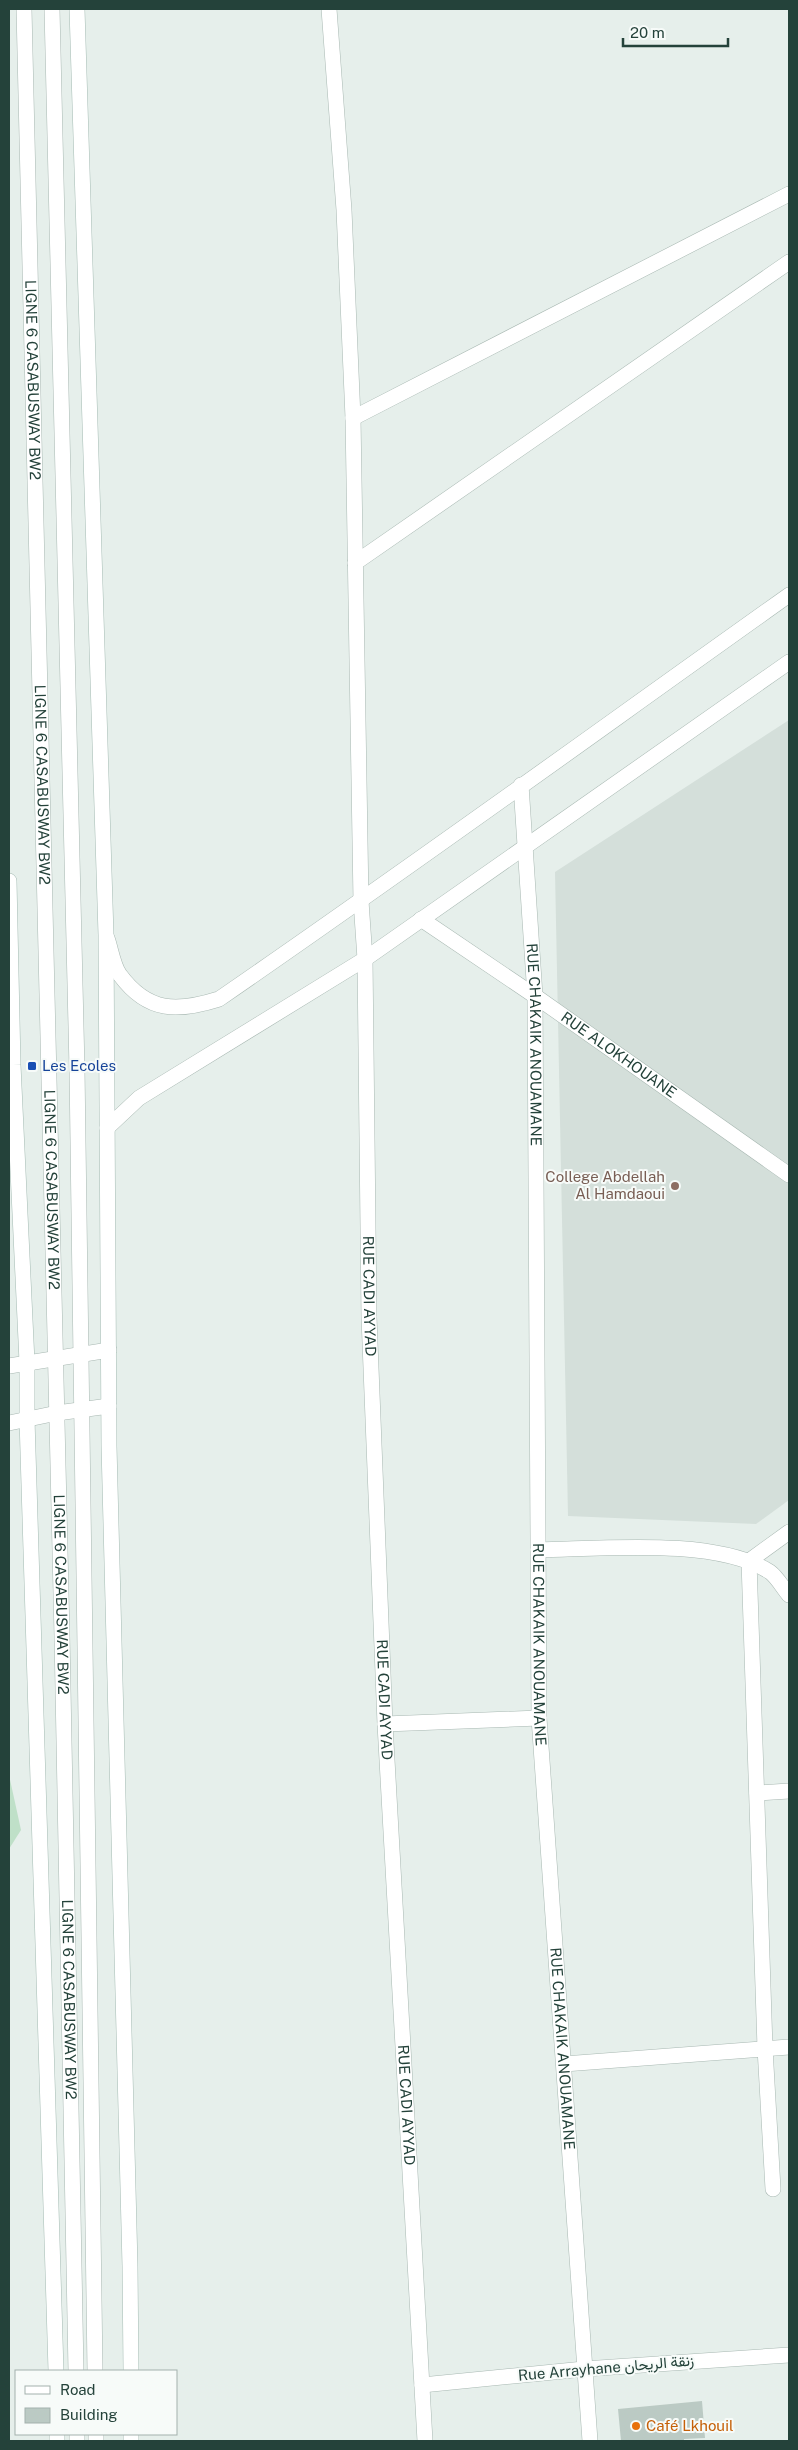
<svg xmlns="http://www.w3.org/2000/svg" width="798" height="2450" viewBox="0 0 798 2450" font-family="'Public Sans',Vazirmatn,sans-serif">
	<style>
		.built { fill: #d4dfda }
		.green { fill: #bfe0c8 }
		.building { fill: #bbcac4 }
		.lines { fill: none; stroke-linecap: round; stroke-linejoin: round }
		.service-casing { stroke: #a8b8b2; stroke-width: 16 }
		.minor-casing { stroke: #a8b8b2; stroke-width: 16 }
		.secondary-casing { stroke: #a4bbb3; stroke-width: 16 }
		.service { stroke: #fff; stroke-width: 15 }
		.minor { stroke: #fff; stroke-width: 15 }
		.secondary { stroke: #fff; stroke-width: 15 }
		.transit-dot { fill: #1a4fb4; stroke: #f7fbf9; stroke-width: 2 }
		.education-dot { fill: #8d6e63; stroke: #f7fbf9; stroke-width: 2 }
		.food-dot { fill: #e8710a; stroke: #f7fbf9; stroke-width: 2 }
		.labels { text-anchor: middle; stroke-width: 4; stroke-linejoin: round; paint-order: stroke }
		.street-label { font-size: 15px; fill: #24423a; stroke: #f7fbf9 }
		.transit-label { font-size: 15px; fill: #164399; stroke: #f7fbf9; text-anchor: start }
		.education-label { font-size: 15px; fill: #785e54; stroke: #f7fbf9; text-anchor: end }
		.food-label { font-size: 15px; fill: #c56008; stroke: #f7fbf9; text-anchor: start }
	</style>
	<rect width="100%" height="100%" fill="#e6efeb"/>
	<!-- built -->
	<polygon class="built" points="789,720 789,1500 756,1524 568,1516 555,872"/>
	<!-- green -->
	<polygon class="green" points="9,1775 21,1830 9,1849"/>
	<!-- building -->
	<polygon class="building" points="702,2401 705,2438 684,2439 684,2441 621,2441 618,2409"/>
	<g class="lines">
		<!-- service casing -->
		<g class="service-casing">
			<g id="service">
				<path id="s1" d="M24,9L62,1636L76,2371"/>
				<polyline points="52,9 77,1069 95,2371"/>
				<polyline points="77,2434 77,2441"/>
				<polyline points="96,2434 96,2441"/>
			</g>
		</g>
		<!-- minor casing -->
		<g class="minor-casing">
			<g id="minor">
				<path id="s2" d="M329,9L344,210L353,418L361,901L365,959L369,1317L385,1724L425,2441"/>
				<polyline points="353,418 789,194"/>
				<polyline points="355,563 789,262"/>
				<path id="s3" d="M521,785L535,996L539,1718L590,2441"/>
				<path id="s4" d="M421,919L535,996L789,1175"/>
				<path d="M107,938C111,949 113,966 120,975C148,1013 178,1012 219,999C411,867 599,730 789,595"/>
				<polyline points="107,1128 139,1098 365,959 789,662"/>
				<polyline points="9,1366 109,1350"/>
				<polyline points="9,1423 57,1413 109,1406"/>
				<path d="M538,1550C601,1549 716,1537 770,1572C777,1577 783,1588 789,1595"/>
				<polyline points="749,1561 765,2048 773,2189"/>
				<polyline points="749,1561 789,1532"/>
				<polyline points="385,1724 539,1718"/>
				<polyline points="757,1793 789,1791"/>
				<polyline points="564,2064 789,2047"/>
				<polyline points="422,2385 584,2369 789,2355"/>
			</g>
		</g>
		<!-- secondary casing -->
		<g class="secondary-casing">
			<g id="secondary">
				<polyline points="77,9 106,935 109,1446 130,2266 131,2371"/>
				<polyline points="9,881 13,1065 27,1362 27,1419 56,2371"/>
				<polyline points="57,2434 57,2441"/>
				<polyline points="131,2434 131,2441"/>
			</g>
		</g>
		<!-- service -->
		<use href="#service" class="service"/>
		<!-- minor -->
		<use href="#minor" class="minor"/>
		<!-- secondary -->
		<use href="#secondary" class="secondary"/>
	</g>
	<!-- markers -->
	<rect class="transit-dot" x="27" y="1061" width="10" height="10" rx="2.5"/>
	<circle class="education-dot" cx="675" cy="1186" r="5"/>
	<circle class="food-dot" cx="636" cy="2426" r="5"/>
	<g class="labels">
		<!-- street labels -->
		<g class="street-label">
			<text dy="5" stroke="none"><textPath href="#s1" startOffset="371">LIGNE 6 CASABUSWAY BW2</textPath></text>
			<text dy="5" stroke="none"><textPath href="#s1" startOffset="776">LIGNE 6 CASABUSWAY BW2</textPath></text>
			<text dy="5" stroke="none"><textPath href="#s3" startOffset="260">RUE CHAKAIK ANOUAMANE</textPath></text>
			<text dy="5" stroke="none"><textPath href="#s4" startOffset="240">RUE ALOKHOUANE</textPath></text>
			<text dy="5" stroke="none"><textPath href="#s1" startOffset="1181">LIGNE 6 CASABUSWAY BW2</textPath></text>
			<text dy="5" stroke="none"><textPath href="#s2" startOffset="1288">RUE CADI AYYAD</textPath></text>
			<text dy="5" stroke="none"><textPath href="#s1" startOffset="1586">LIGNE 6 CASABUSWAY BW2</textPath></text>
			<text dy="5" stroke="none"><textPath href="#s3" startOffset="860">RUE CHAKAIK ANOUAMANE</textPath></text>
			<text dy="5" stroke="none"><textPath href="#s2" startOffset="1692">RUE CADI AYYAD</textPath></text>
			<text dy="5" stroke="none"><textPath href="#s1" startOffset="1991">LIGNE 6 CASABUSWAY BW2</textPath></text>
			<text dy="5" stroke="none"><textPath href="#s3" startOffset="1265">RUE CHAKAIK ANOUAMANE</textPath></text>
			<text dy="5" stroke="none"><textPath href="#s2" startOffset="2098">RUE CADI AYYAD</textPath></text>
			<text transform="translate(606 2368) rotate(-5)" y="5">Rue Arrayhane زنقة الريحان</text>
		</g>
		<!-- transit labels -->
		<g class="transit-label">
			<text x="42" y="1071">Les Ecoles</text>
		</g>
		<!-- education labels -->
		<g class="education-label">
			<text x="665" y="1182">College Abdellah<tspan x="665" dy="17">Al Hamdaoui</tspan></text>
		</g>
		<!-- food labels -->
		<g class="food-label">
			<text x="646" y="2431">Café Lkhouil</text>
		</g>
	</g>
	<!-- border -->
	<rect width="798" height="2450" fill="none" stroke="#24423a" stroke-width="20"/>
	<!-- legend -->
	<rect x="15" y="2370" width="162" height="65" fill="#f7fbf9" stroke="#a3b1ad"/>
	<rect x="25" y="2386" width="25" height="8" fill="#ffffff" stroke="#a3b1ad"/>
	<text x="60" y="2395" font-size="15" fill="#24423a">Road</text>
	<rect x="25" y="2408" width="25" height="15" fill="#bbcac4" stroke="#a3b1ad"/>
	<text x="60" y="2420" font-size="15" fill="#24423a">Building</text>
	<!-- scale -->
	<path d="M623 38v8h105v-8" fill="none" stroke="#24423a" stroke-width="2.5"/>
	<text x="630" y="38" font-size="15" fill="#24423a" stroke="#f7fbf9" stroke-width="4" paint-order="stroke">20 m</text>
</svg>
